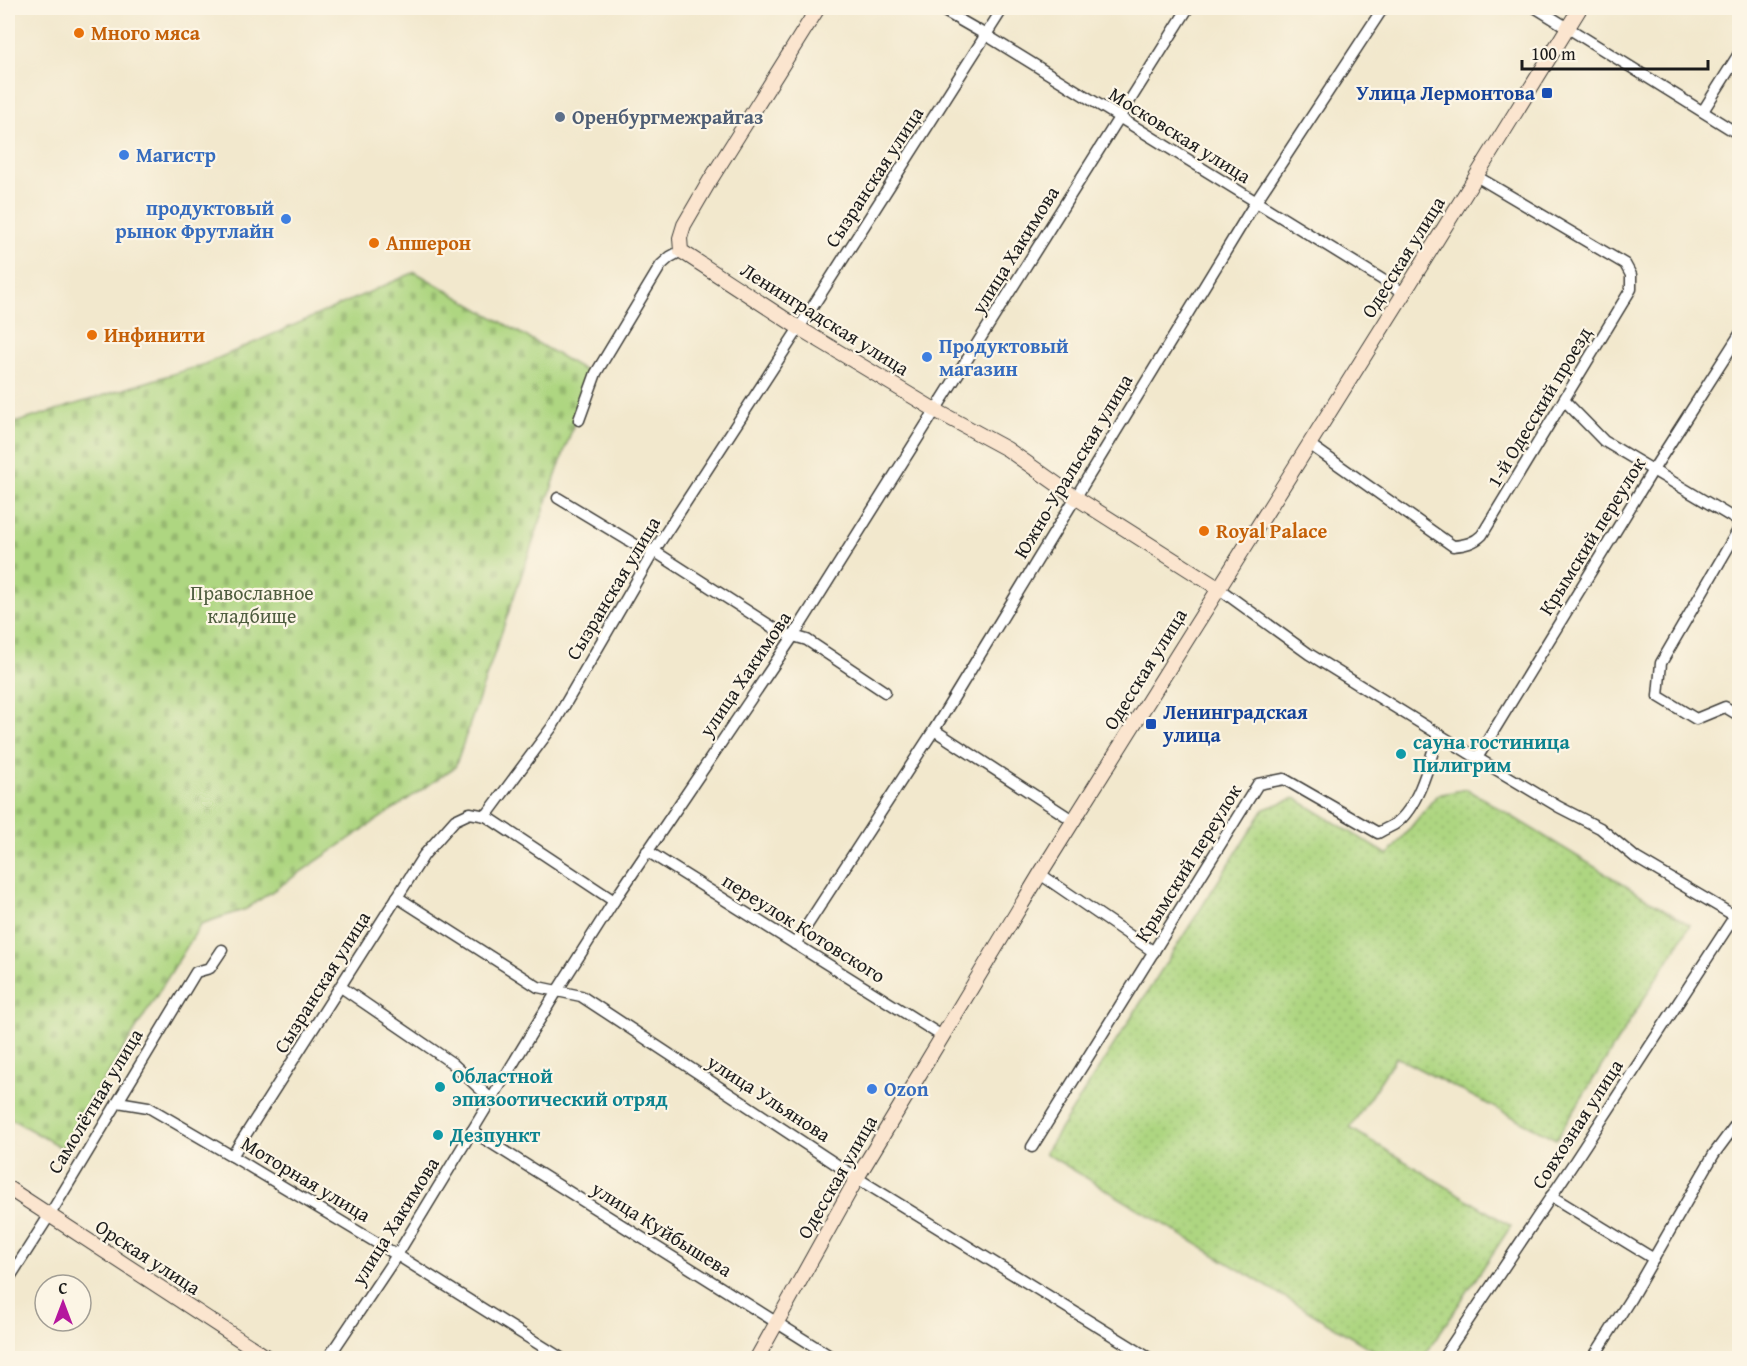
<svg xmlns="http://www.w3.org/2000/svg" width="1747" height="1366" viewBox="0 0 1747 1366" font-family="'Gentium Book Plus',serif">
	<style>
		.cemetery { fill: url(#cemetery-stones); stroke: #65794e; stroke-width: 1.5 }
		.park { fill: url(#park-dots); stroke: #65794e; stroke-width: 1.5 }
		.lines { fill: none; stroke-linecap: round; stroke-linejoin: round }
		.street-casing { stroke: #3c3b37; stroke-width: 13 }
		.secondary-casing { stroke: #3c3b37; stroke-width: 16 }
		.street { stroke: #fff; stroke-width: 10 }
		.secondary { stroke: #fbe5cf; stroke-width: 14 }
		.food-dot { fill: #e8710a; stroke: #fcf5e5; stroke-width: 2 }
		.transit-dot { fill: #1a4fb4; stroke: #fcf5e5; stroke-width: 2 }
		.service-dot { fill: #5c6f8a; stroke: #fcf5e5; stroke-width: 2 }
		.shop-dot { fill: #3f7fe0; stroke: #fcf5e5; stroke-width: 2 }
		.culture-dot { fill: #0f9aa8; stroke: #fcf5e5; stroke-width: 2 }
		.labels { text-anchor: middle; stroke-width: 4.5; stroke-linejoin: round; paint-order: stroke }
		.food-label { font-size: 20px; font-weight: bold; fill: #c56008; stroke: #fcf5e5; text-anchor: start }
		.transit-label { font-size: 20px; font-weight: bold; fill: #164399; stroke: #fcf5e5; text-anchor: end }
		.service-label { font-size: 20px; font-weight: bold; fill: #4e5e75; stroke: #fcf5e5; text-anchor: start }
		.street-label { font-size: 20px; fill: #1c1c1c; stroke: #fcf5e5 }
		.shop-label { font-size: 20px; font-weight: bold; fill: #366cbe; stroke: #fcf5e5; text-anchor: start }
		.park-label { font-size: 20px; fill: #4f5d3f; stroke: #fcf5e5 }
		.culture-label { font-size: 20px; font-weight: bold; fill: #0d838f; stroke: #fcf5e5; text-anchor: start }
	</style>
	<defs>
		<pattern id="cemetery-stones" width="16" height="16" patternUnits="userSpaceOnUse" patternTransform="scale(1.5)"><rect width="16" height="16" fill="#aed681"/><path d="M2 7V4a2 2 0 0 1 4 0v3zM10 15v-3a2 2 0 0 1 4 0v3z" fill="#95b76f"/></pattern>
		<pattern id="park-dots" width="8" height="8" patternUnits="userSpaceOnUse" patternTransform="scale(1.5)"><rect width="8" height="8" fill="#aed681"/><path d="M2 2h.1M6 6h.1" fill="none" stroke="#95b76f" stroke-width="1.8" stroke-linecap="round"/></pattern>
	</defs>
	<rect width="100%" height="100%" fill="#fcf5e5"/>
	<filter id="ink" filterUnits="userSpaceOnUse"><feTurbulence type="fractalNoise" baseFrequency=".0167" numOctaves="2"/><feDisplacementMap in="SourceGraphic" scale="12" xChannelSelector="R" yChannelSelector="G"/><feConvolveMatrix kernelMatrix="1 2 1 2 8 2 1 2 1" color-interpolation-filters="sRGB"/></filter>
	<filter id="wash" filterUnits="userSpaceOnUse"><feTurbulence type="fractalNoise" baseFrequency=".008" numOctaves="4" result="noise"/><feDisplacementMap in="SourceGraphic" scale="24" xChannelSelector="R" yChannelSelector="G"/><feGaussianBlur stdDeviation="1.35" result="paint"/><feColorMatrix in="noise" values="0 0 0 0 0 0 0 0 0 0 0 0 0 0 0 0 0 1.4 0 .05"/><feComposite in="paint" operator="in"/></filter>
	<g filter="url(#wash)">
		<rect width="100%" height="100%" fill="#f2e8cd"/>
		<!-- cemetery -->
		<polygon class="cemetery" points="415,272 591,374 455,767 246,909 201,924 62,1148 8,1117 8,425 205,364"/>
		<!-- park -->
		<polygon class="park" points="1467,789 1690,925 1556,1139 1396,1057 1350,1128 1511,1226 1423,1358 1386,1358 1045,1153 1264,809 1295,798 1388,855 1437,795"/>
	</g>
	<g filter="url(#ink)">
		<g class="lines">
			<!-- street casing -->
			<g class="street-casing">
				<g id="street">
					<polyline points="939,8 986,35 1404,293"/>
					<polyline points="1536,8 1740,135"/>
					<polyline points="1703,111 1740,52"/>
					<polyline points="1564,400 1604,441 1740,522"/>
					<polyline points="579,420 596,373 661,265 670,257 681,251"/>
					<path d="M1309,444L1453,546C1465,545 1474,543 1482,535L1631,289V275L1625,264L1476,176"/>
					<polyline points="558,498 636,545 654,551 780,632 807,640 885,692"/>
					<polyline points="1740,527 1661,663 1658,696 1696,719 1725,707 1740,716"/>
					<polyline points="1218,588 1309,654 1477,758 1559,807 1600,828 1636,858 1740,919"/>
					<polyline points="934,730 1074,821"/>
					<polyline points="1477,758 1653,470 1740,334"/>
					<polyline points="486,816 614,901"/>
					<polyline points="647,851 942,1036"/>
					<polyline points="1040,874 1154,952"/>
					<polyline points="397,897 538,987 581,996 857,1178 1149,1358"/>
					<polyline points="795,944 934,730 1255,203 1383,8"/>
					<polyline points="341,987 452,1063 491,1099"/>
					<polyline points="118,1102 148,1107 232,1156 397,1255 561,1358"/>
					<polyline points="472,1131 833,1358"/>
					<path d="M1032,1147L1258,784L1284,779L1378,833C1383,830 1390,827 1395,824C1419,807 1430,761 1438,734"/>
					<polyline points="232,1156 424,855 455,820 470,813 486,816 552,727 654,551 799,328 1003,8"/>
					<polyline points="1551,1196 1654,1259"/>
					<polyline points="8,1280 49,1216 196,972 210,968 222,950"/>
					<polyline points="328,1358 397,1255 557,991 614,901 794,635 1188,8"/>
					<polyline points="1443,1358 1575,1161 1740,908"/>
					<polyline points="1593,1358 1631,1298 1714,1154 1740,1119"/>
				</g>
			</g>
			<!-- secondary casing -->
			<g class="secondary-casing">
				<g id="secondary">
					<polyline points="818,8 709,182 684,225 680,238 681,251 799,328 935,410 1007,449 1075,497 1218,588"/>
					<polyline points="8,1188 268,1358"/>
					<polyline points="757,1358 857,1178 1040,874 1404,293 1580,8"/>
				</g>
			</g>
			<!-- street -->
			<use href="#street" class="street"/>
			<!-- secondary -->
			<use href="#secondary" class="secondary"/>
		</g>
	</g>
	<!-- markers -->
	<g class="food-dot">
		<circle cx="79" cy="33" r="6"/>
		<circle cx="374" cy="243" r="6"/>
		<circle cx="92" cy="335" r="6"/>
		<circle cx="1204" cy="531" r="6"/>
	</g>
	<g class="transit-dot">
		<rect x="1541" y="87" width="12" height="12" rx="3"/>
		<rect x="1145" y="718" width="12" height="12" rx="3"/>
	</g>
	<circle class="service-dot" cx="560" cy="117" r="6"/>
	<g class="shop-dot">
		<circle cx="124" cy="155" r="6"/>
		<circle cx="286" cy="219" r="6"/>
		<circle cx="927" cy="357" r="6"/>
		<circle cx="872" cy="1089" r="6"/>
	</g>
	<g class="culture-dot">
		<circle cx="1401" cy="754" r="6"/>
		<circle cx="440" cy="1087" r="6"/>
		<circle cx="438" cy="1135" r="6"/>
	</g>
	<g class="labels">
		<!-- food labels -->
		<g class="food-label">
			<text x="91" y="40">Много мяса</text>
			<text x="386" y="250">Апшерон</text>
			<text x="104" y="342">Инфинити</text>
			<text x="1216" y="538">Royal Palace</text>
		</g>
		<!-- transit labels -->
		<g class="transit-label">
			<text x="1535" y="100">Улица Лермонтова</text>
			<text x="1163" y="719" text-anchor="start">Ленинградская<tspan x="1163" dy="23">улица</tspan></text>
		</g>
		<!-- service labels -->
		<g class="service-label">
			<text x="572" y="124">Оренбургмежрайгаз</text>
		</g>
		<!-- street labels -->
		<g class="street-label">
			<text transform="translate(1180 135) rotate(32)" y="7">Московская улица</text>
			<text transform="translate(874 177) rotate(-57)" y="7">Сызранская улица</text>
			<text transform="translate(1015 250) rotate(-58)" y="7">улица Хакимова</text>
			<text transform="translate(1403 257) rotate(-58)" y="7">Одесская улица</text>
			<text transform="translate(825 319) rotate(32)" y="7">Ленинградская улица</text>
			<text transform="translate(1539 407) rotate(-59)" y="7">1-й Одесский проезд</text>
			<text transform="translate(1073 466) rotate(-59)" y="7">Южно-Уральская улица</text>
			<text transform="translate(1592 536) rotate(-58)" y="7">Крымский переулок</text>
			<text transform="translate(613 588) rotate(-59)" y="7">Сызранская улица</text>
			<text transform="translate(1145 669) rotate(-58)" y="7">Одесская улица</text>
			<text transform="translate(745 674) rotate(-56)" y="7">улица Хакимова</text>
			<text transform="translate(1188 863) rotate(-58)" y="7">Крымский переулок</text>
			<text transform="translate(804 928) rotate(32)" y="7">переулок Котовского</text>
			<text transform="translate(322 982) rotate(-58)" y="7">Сызранская улица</text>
			<text transform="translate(769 1098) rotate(33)" y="7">улица Ульянова</text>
			<text transform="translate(95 1101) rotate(-59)" y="7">Самолётная улица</text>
			<text transform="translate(1577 1124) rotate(-57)" y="7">Совхозная улица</text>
			<text transform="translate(837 1177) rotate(-60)" y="7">Одесская улица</text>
			<text transform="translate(306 1179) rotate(31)" y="7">Моторная улица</text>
			<text transform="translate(395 1221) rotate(-58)" y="7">улица Хакимова</text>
			<text transform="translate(662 1229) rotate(32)" y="7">улица Куйбышева</text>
			<text transform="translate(148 1257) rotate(33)" y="7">Орская улица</text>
		</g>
		<!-- shop labels -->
		<g class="shop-label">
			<text x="136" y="162">Магистр</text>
			<text x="274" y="215" text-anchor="end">продуктовый<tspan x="274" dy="23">рынок Фрутлайн</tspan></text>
			<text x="939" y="353">Продуктовый<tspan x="939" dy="23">магазин</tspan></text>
			<text x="884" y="1096">Ozon</text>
		</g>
		<!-- park labels -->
		<g class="park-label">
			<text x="252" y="600">Православное<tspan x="252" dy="23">кладбище</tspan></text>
		</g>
		<!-- culture labels -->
		<g class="culture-label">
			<text x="1413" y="749">сауна гостиница<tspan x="1413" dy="23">Пилигрим</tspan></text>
			<text x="452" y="1083">Областной<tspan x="452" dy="23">эпизоотический отряд</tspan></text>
			<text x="450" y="1142">Дезпункт</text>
		</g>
	</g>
	<!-- margin -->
	<rect width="1747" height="1366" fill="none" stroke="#fcf5e5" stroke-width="30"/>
	<!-- north arrow -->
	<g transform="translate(63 1303)"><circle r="28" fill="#fcf5e5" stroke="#a29e95" stroke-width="1.5"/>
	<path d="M0-4.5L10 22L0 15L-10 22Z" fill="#b5179e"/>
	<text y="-9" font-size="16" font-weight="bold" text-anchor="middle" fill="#1c1c1c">С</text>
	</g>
	<!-- scale -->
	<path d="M1522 60v9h186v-9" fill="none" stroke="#1c1c1c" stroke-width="3"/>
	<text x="1531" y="60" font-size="18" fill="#1c1c1c" stroke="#fcf5e5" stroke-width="4.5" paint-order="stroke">100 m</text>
</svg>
